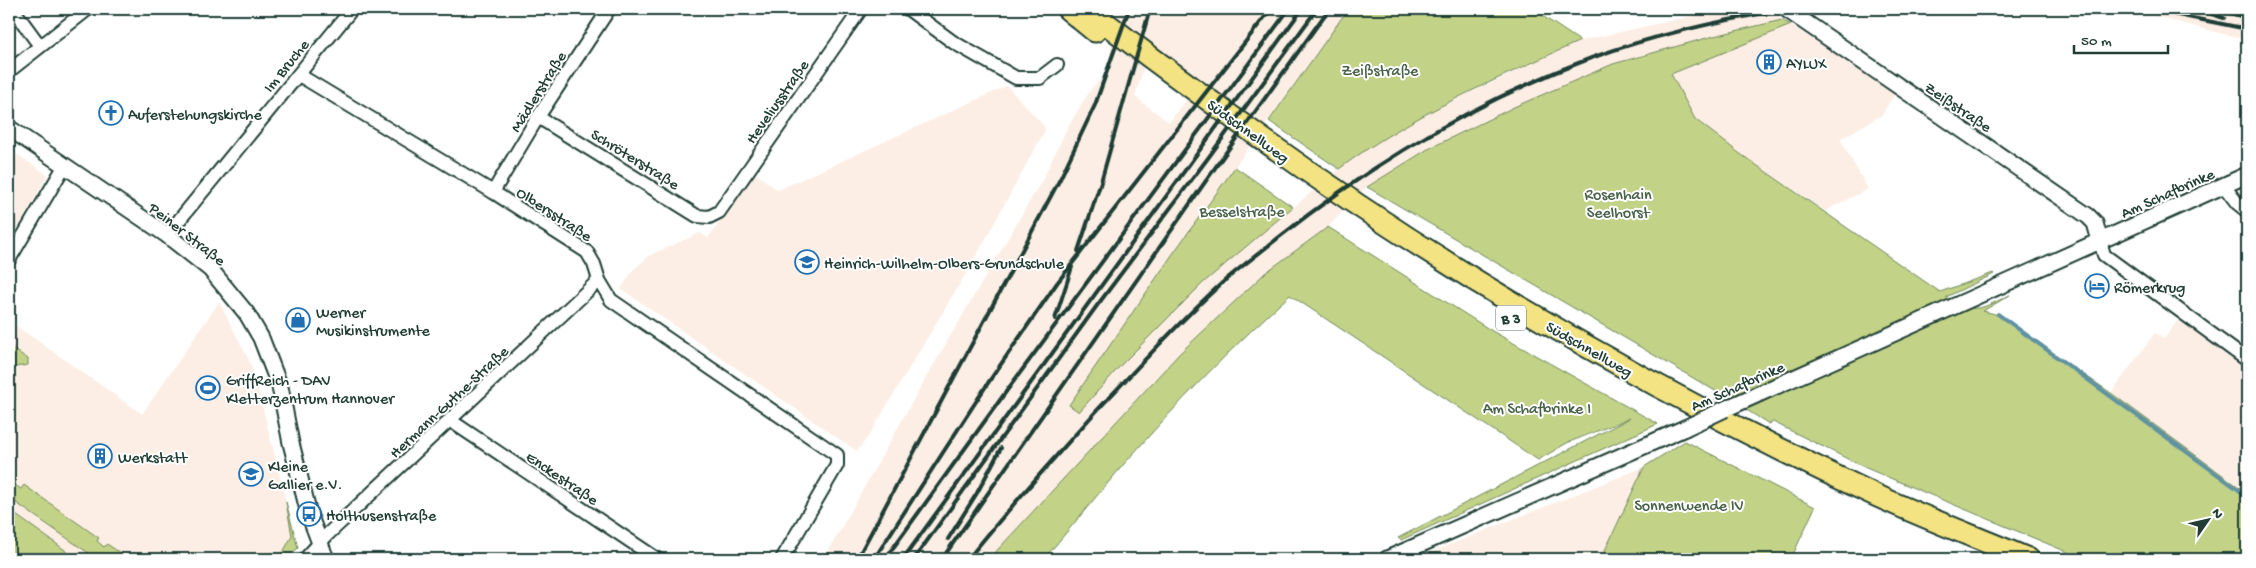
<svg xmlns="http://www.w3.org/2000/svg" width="2256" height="568" viewBox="0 0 2256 568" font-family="'Gochi Hand',sans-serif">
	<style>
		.built { fill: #fceee4; fill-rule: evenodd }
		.green { fill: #c2d287; stroke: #70885e }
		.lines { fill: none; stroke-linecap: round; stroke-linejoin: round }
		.stream { stroke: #5f92a2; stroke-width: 4 }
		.minor-casing { stroke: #1f3d34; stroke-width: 16 }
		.tertiary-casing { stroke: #1f3d34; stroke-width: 19 }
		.trunk-casing { stroke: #1f3d34; stroke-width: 25 }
		.minor { stroke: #fff; stroke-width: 12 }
		.tertiary { stroke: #fff; stroke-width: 15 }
		.trunk { stroke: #f4e382; stroke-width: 21 }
		.rail { stroke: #1f3d34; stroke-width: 4 }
		.tertiary-bridge-casing { stroke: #1f3d34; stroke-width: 19; stroke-linecap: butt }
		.tertiary-bridge { stroke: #fff; stroke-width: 15 }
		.labels { text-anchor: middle; stroke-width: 4; stroke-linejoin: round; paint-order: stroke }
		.shield { fill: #fff; stroke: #627771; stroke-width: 1 }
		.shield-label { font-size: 15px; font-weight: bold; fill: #1f3d34 }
		.poi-label { font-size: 16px; fill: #1f3d34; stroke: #fff; text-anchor: start }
		.street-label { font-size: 16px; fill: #1f3d34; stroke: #fff }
		.park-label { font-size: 16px; fill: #486249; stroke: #fff }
	</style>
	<rect width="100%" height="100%" fill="#fff"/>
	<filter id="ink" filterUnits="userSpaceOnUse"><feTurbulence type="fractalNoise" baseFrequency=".02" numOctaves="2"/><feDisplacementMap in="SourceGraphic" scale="10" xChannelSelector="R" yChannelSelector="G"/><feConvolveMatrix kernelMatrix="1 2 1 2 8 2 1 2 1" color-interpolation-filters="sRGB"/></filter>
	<g filter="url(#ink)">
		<!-- built -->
		<g class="built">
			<path d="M1121,9H1348L1172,255L1070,405L1079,412L1122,364L1203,283L1339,169L1371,145L1412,120L1580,41L1701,14L1735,9H1765L1782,20L1714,36L1613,64L1514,107L1428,149L1367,187L1328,227L1265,273L1179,354L989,559H824L924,381L1044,177L1067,128L1091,89L1105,75ZM1150,45L1197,87L1169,122L1135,97Z"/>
			<polygon points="2091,9 2241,9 2247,11 2247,40 2154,16"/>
			<polygon points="1791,25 1895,93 1882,115 1840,139 1868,189 1825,211 1739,153 1695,119 1670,74"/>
			<polygon points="1007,86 1043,125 1045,130 978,253 870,434 857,451 621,289 634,269 650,255 700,233 708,238 755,173 778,190"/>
			<polygon points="9,149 48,175 9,244"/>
			<polygon points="219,302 250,362 256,381 298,548 285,559 9,559 9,321 142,414"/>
			<polygon points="2178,320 2247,370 2247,493 2111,393 2155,333 2164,339"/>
			<polygon points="1644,467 1601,559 1414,559"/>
		</g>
		<!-- green -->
		<g class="green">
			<path d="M1348,9H1532L1580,41C1497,79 1412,114 1339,169L1269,121Z"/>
			<path d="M1782,20L1791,25L1671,74L1695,119L1739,153L1940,292L1993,273L1994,274L1946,297C1974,316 1982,308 2010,295L1983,311L1995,314L2111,393L2247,493V559H2084L1866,468L1773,422L1769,424L1724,396L1715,400L1717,392L1367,187L1428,149L1514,107L1613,64L1714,36Z"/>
			<polygon points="1235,167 1293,207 1203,283 1122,364 1079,412 1069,405 1172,255"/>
			<path d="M1328,227L1492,331L1658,424L1401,540L1398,538L1630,418L1567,443L1538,460L1290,295C1241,339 1194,386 1150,435C1113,475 1079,518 1044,559H989L1179,354L1265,273Z"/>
			<polygon points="9,346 28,359 28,365 9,368"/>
			<polygon points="1685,441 1815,507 1791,559 1601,559 1644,467"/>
			<polygon points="9,475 15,479 12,483 21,489 24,485 99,538 97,541 104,547 107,544 129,559 97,559 9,498"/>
			<polygon points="286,502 298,548 286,559 281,556 292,536"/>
			<polygon points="9,510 65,550 69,559 13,559 9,557"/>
		</g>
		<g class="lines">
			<!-- stream -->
			<polyline class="stream" points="1998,314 2247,496"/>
			<!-- minor casing -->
			<g class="minor-casing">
				<g id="minor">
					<polyline points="13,9 40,46"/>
					<polyline points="908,9 953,42 1016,78 1040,78 1057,65"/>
					<polyline points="9,71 88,9"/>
					<polyline points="299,75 493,192 587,252 594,264 599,280 611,300 837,455 837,465 782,559"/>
					<polyline points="538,117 697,216 709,217 719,212 861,9"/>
					<polyline points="2224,186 2237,203 2247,211"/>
					<polyline points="493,192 538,117 609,9"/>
					<polyline points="167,235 352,9"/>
					<polyline points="2100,241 2104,255 2247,360"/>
					<polyline points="9,260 65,165"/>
					<polyline points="451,421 657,559"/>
					<polyline points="305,559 328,534 599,280"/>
				</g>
			</g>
			<!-- tertiary casing -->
			<g class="tertiary-casing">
				<g id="tertiary">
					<polyline points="1786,9 2088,216 2095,223 2100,241"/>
					<polyline points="9,128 167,235 210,269 247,314 261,338 280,387 291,443 309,514 326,559"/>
					<polyline points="1725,409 2247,175"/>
					<polyline points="1387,559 1685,428"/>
				</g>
			</g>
			<!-- trunk casing -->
			<g class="trunk-casing">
				<g id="trunk">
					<polyline points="1068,9 1095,31"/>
					<path d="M1088,9C1126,40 1166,69 1206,98C1413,252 1637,384 1871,493C1922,517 1976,537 2028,559"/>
				</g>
			</g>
			<!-- minor -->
			<use href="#minor" class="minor"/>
			<!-- tertiary -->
			<use href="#tertiary" class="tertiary"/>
			<!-- trunk -->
			<use href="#trunk" class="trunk"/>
			<!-- rail -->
			<g class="rail">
				<polyline points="2148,9 2247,29"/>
				<polyline points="2196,9 2224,18"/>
				<polyline points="2217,9 2247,18"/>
				<polyline points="1078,251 1100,185 1150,9"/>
				<polyline points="1055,319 1072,267"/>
				<polyline points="948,539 977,493 1001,448"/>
				<polyline points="857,559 1060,179 1095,105 1129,9"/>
				<polyline points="874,559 988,383 1057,283 1271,9"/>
				<polyline points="885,559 1008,389 1289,9"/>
				<polyline points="903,559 1302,9"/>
				<polyline points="914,559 1096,307 1208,158 1317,9"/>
				<polyline points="942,559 1217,165 1329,9"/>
				<path d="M968,559C1007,510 1049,464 1091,417C1134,371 1176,325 1222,283C1240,267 1260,253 1278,238C1374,162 1480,99 1594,57C1656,34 1722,20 1787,9"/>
			</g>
			<!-- tertiary-bridge casing -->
			<g class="tertiary-bridge-casing">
				<polyline id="tertiary-bridge" points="1685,428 1725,409"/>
			</g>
			<!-- tertiary-bridge -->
			<use href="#tertiary-bridge" class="tertiary-bridge"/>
		</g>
	</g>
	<!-- icons -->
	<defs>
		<g id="building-ring" transform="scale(1.25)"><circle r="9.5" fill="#fff" stroke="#1f6fb2" stroke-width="1.5"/><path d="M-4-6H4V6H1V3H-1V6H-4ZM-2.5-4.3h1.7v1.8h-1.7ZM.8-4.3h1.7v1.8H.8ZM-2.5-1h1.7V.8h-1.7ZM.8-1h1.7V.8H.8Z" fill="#1f6fb2"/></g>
		<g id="church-ring" transform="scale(1.25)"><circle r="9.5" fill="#fff" stroke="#1f6fb2" stroke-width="1.5"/><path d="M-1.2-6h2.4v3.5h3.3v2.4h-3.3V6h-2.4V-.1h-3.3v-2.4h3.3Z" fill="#1f6fb2"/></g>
		<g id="school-ring" transform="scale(1.25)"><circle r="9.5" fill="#fff" stroke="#1f6fb2" stroke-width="1.5"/><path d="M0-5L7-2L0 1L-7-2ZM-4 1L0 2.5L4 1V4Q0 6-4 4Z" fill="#1f6fb2"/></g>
		<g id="hotel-ring" transform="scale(1.25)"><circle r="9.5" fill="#fff" stroke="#1f6fb2" stroke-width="1.5"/><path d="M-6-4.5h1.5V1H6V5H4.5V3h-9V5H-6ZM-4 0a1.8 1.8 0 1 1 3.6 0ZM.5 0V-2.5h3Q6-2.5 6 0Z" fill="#1f6fb2"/></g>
		<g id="shop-ring" transform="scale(1.25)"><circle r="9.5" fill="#fff" stroke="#1f6fb2" stroke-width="1.5"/><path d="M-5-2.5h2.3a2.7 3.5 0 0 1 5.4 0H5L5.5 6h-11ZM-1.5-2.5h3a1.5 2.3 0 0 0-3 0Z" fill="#1f6fb2"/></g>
		<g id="stadium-ring" transform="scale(1.25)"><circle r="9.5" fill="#fff" stroke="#1f6fb2" stroke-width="1.5"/><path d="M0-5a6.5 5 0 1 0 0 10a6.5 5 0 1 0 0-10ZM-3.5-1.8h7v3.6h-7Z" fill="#1f6fb2"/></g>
		<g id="bus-ring" transform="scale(1.25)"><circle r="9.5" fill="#fff" stroke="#1f6fb2" stroke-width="1.5"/><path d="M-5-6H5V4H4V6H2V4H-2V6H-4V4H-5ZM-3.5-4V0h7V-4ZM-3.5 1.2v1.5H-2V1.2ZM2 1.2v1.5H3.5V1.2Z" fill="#1f6fb2"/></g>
	</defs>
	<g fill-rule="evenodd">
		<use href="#building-ring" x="1769" y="62"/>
		<use href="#church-ring" x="111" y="113"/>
		<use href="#school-ring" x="807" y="262"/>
		<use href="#hotel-ring" x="2097" y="286"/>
		<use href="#shop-ring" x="298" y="320"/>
		<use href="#stadium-ring" x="208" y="388"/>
		<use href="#building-ring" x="100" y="456"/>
		<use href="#school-ring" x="251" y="474"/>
		<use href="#bus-ring" x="309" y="514"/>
	</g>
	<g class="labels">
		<!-- shield labels -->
		<rect class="shield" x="1496" y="305.5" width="30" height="25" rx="4"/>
		<g class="shield-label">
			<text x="1511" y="323">B 3</text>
		</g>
		<!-- poi labels -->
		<g class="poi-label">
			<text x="1786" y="68">AYLUX</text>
			<text x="128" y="119">Auferstehungskirche</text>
			<text x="824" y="268">Heinrich-Wilhelm-Olbers-Grundschule</text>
			<text x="2114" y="292">Römerkrug</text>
			<text x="316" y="317">Werner<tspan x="316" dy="18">Musikinstrumente</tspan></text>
			<text x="226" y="385">GriffReich - DAV<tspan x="226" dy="18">Kletterzentrum Hannover</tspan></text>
			<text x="118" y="462">Werkstatt</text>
			<text x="268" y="471">Kleine<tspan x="268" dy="18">Gallier e.V.</tspan></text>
			<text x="326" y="520">Holthusenstraße</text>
		</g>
		<!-- street labels -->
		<g class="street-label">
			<text transform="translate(285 65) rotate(-51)" y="6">Im Bruche</text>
			<text transform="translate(537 91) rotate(-58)" y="6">Mädlerstraße</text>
			<text transform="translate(776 101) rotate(-55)" y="6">Heveliusstraße</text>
			<text transform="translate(1959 106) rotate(34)" y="6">Zeißstraße</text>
			<text transform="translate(1249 130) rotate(36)" y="6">Südschnellweg</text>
			<text transform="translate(636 158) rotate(32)" y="6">Schröterstraße</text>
			<text transform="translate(2167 192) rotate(-24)" y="6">Am Schafbrinke</text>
			<text transform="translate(555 213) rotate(33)" y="6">Olbersstraße</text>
			<text transform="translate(188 233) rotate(38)" y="6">Peiner Straße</text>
			<text transform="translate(1590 348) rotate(30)" y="6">Südschnellweg</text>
			<text transform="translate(1737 385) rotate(-24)" y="6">Am Schafbrinke</text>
			<text transform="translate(448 401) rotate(-43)" y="6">Hermann-Guthe-Straße</text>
			<text transform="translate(563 477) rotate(34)" y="6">Enckestraße</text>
		</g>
		<!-- park labels -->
		<g class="park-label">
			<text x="1380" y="75">Zeißstraße</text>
			<text x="1618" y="199">Rosenhain<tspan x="1618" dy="18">Seelhorst</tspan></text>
			<text x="1242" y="216">Besselstraße</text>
			<text x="1537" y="413">Am Schafbrinke I</text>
			<text x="1689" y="510">Sonnenwende IV</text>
		</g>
	</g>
	<!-- margin -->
	<rect width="2256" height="568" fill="none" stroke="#fff" stroke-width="30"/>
	<rect x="15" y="15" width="2226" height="538" fill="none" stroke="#1f3d34" stroke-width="2" filter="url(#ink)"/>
	<!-- north arrow -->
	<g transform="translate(2208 520) rotate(56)" stroke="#ffffff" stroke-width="4" paint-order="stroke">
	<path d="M0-4L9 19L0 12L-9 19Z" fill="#1f3d34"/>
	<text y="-8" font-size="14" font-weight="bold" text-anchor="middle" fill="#1f3d34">N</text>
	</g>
	<!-- scale -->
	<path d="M2074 45v8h94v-8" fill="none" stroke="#1f3d34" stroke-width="2.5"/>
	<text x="2081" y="45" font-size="15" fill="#1f3d34" stroke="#ffffff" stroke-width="4" paint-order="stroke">50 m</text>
</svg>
